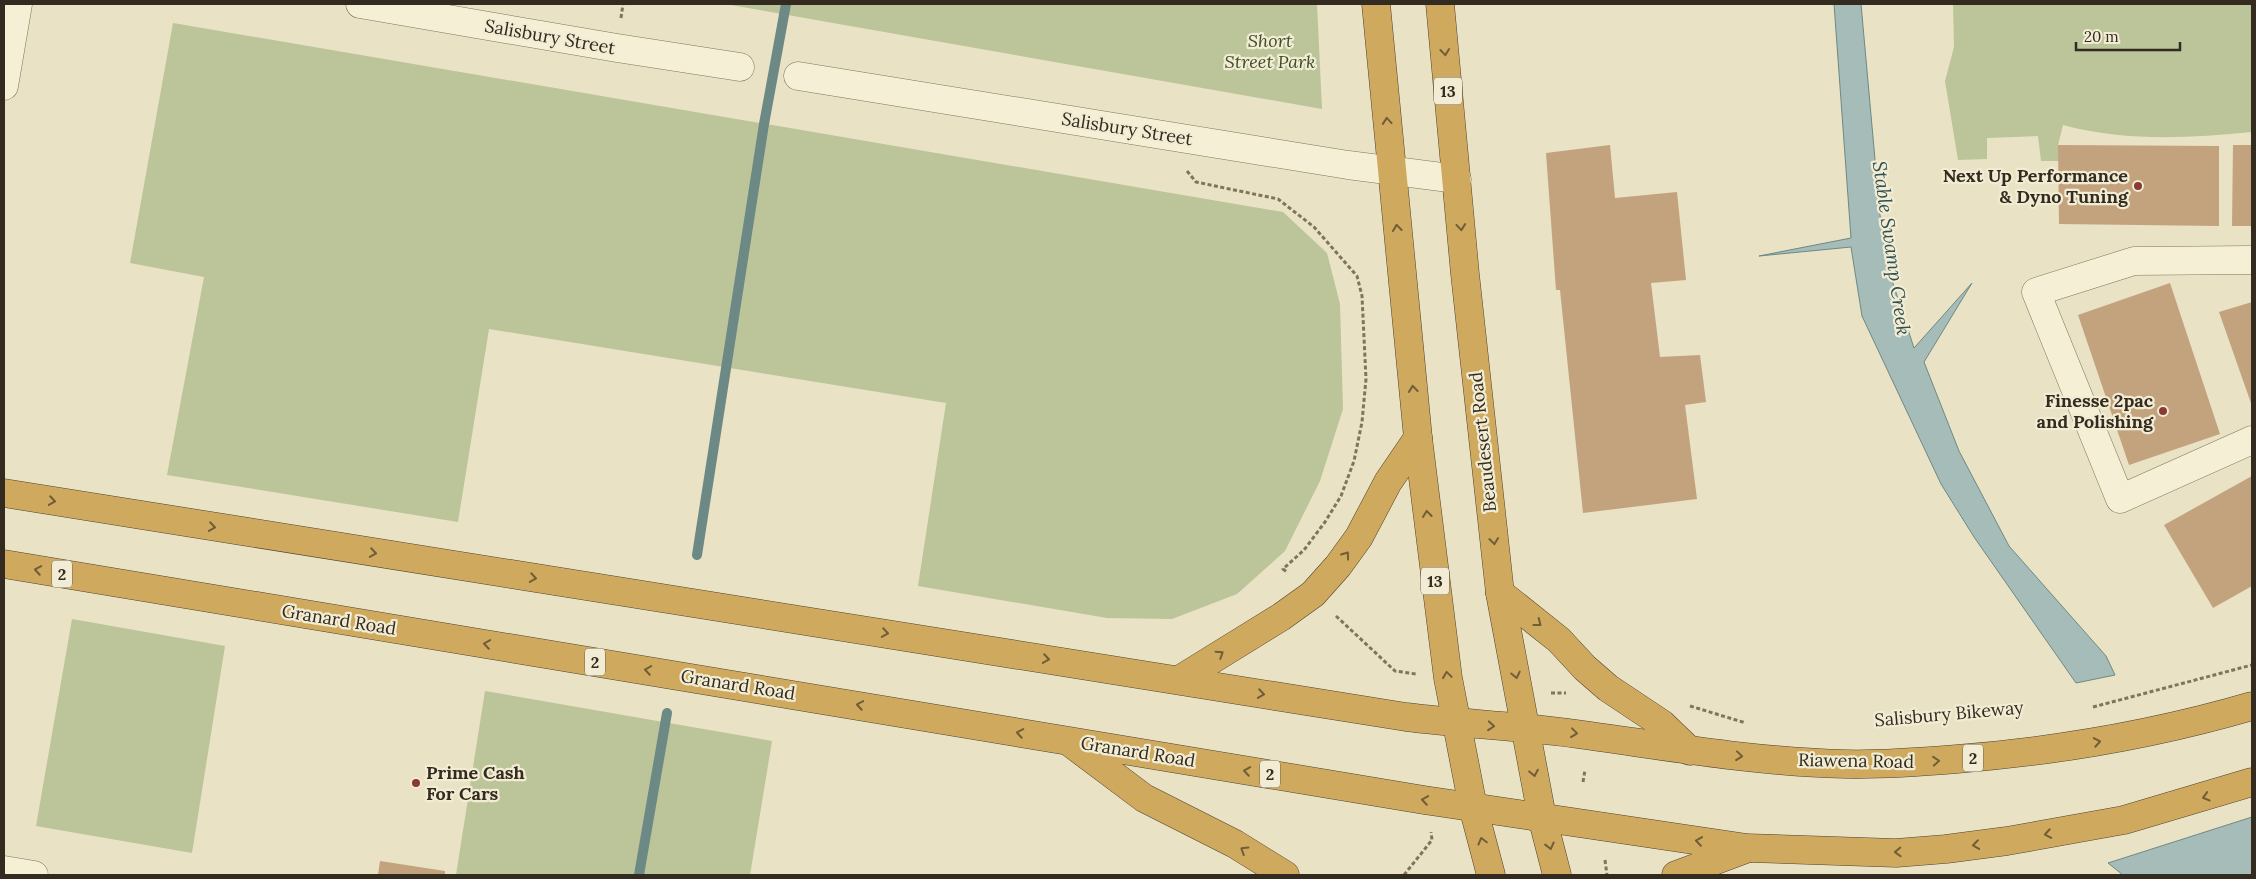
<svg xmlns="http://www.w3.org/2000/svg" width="2256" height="879" viewBox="0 0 2256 879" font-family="Lora,serif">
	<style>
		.green { fill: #bbc599 }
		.water { fill: #a5bcb8; stroke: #6d8985 }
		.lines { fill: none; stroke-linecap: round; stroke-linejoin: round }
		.stream { stroke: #6d8985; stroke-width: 10 }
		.building { fill: #c3a27e }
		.minor-casing { stroke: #81745c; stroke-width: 29 }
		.highway-casing { stroke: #4f4230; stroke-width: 29 }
		.path { stroke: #81745c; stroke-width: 3; stroke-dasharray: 4 2.5; stroke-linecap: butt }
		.minor { stroke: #f5efd6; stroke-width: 28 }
		.highway { stroke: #cfaa5e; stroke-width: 28 }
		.oneway { stroke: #715e38 }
		.poi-dot { fill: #893c33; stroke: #f1ecd3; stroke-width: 2 }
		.labels { text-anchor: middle; stroke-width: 4.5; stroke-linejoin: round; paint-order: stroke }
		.shield { fill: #f1ecd3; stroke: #6c6555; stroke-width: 1 }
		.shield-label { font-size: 16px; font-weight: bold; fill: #332b1f }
		.street-label { font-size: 18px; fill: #332b1f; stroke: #f1ecd3 }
		.park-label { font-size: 18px; font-style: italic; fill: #3f4d28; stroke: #f1ecd3 }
		.poi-label { font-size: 18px; font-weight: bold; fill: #332b1f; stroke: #f1ecd3; text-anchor: end }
		.water-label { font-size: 19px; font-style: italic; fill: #304f51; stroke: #f1ecd3 }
	</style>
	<rect width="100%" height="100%" fill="#e9e2c4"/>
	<!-- green -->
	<g class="green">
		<polygon points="725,4 1317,4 1322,109"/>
		<path d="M1953,4H2252V132C2188,138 2127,142 2063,125L2058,145L2059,161H2041L2038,136L1987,138V159L1958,160L1945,81L1954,47Z"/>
		<polygon points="173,23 1283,212 1327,253 1340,304 1343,409 1320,481 1285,551 1237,594 1172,619 1107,618 918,586 946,403 489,329 458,522 167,475 204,277 130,263"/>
		<polygon points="72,619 225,646 192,853 36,826"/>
		<polygon points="485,691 772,741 750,875 456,875"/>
	</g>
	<!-- water -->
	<g class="water">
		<polygon points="1834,4 1861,4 1880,215 1888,268 1914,348 1972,283 1924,362 1959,451 2009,546 2106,656 2115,675 2076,683 1974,537 1941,484 1862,316 1851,247 1759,256 1851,238"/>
		<polygon points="2252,817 2252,875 2123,875 2108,863"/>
	</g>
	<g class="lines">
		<!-- stream -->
		<g class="stream">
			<polyline points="697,555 764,124 786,4"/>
			<polyline points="639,875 667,713"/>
		</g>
	</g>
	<!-- building -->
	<g class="building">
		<polygon points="1610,145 1615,198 1677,192 1686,280 1651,283 1660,357 1700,355 1706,402 1685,405 1697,499 1583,513 1560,290 1556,290 1546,153"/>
		<polygon points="2058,145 2219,146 2219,226 2059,224"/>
		<polygon points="2233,145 2252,145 2252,226 2232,226"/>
		<polygon points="2170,283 2220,434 2129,465 2078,315"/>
		<polygon points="2252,302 2252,406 2219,312"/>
		<polygon points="2252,476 2252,586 2213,608 2164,525"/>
		<polygon points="380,861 445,871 445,875 378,875"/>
	</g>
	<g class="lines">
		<!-- minor casing -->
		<g class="minor-casing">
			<g id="minor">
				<polyline points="360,4 617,48 740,67"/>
				<polyline points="798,76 1348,165 1457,179"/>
				<polyline points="4,86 18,4"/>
				<polyline points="2252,260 2134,261 2036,292 2120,499 2252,440"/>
				<polyline points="4,870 34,875"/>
			</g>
		</g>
		<!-- highway casing -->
		<g class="highway-casing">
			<g id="highway">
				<polyline points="1376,4 1418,438 1448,678 1473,807 1491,875"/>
				<polyline points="1440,4 1465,274 1500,593 1542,817 1557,875"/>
				<path d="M4,493L1406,717C1463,724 1520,726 1577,734C1666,746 1755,762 1845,764C1883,765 1920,762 1957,759C2057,751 2156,734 2252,706"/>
				<polyline points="4,564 1424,800 1747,848 1896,853 1946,849 2007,841 2124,820 2252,782"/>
				<polyline points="1500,593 1559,640 1585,668 1608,688 1662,724 1690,751"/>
				<polyline points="1179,680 1281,617 1313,594 1338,566 1359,537 1388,482 1418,438"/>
				<polyline points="1072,744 1144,798 1235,844 1285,875"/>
				<polyline points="1676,875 1746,849"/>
			</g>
		</g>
		<!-- path -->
		<g class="path">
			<polyline points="621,18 623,4"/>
			<polyline points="1187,171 1196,182 1278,199 1314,227 1357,276 1362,296 1366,379 1362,422 1354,461 1341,496 1325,522 1304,550 1283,569 1288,573"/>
			<polyline points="1336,616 1395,671 1416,674"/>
			<polyline points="1551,693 1566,693"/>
			<polyline points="1690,706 1746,723"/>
			<polyline points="2093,707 2252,665"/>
			<polyline points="1583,782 1585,770"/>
			<polyline points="1605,860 1607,875"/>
			<polyline points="1404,875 1432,840 1431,832"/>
		</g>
		<!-- minor -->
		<use href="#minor" class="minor"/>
		<!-- highway -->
		<use href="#highway" class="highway"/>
	</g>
	<!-- one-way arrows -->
	<defs><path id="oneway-chevron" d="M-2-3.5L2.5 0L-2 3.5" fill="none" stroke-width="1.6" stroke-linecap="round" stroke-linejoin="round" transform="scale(1.25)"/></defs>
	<g class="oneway">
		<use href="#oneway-chevron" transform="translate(1445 52) rotate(84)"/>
		<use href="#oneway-chevron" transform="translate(1387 121) rotate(-95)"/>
		<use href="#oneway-chevron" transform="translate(1461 227) rotate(85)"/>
		<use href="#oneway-chevron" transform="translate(1397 228) rotate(-96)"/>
		<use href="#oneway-chevron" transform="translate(1413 389) rotate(-96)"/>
		<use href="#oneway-chevron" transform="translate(52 501) rotate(9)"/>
		<use href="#oneway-chevron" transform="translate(1427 514) rotate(-97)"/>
		<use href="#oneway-chevron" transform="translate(212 527) rotate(9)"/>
		<use href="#oneway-chevron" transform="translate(1494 541) rotate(84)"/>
		<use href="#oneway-chevron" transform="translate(373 553) rotate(9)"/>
		<use href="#oneway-chevron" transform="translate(1346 555) rotate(-54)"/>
		<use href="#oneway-chevron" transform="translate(38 570) rotate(-170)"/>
		<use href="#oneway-chevron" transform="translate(533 578) rotate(9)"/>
		<use href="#oneway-chevron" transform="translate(1538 623) rotate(38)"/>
		<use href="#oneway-chevron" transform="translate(885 633) rotate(9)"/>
		<use href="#oneway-chevron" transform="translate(487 644) rotate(-171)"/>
		<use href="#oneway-chevron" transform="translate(1220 654) rotate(-33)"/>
		<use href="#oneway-chevron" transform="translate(1046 659) rotate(9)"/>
		<use href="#oneway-chevron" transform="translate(648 670) rotate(-171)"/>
		<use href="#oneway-chevron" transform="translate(1447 675) rotate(-98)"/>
		<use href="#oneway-chevron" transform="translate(1516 675) rotate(78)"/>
		<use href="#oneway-chevron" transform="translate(1261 694) rotate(9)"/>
		<use href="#oneway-chevron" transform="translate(860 705) rotate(-170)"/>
		<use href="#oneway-chevron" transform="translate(1491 726) rotate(5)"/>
		<use href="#oneway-chevron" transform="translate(1020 733) rotate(-170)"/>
		<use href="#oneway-chevron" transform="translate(1574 733) rotate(7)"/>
		<use href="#oneway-chevron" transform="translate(2097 742) rotate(-10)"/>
		<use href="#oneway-chevron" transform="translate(1739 756) rotate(6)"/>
		<use href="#oneway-chevron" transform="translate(1936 761) rotate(-5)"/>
		<use href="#oneway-chevron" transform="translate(1247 771) rotate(-171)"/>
		<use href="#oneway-chevron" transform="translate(1534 773) rotate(79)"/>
		<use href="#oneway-chevron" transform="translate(2206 797) rotate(163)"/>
		<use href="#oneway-chevron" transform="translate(1425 800) rotate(-171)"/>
		<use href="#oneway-chevron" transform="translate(2048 834) rotate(170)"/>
		<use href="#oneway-chevron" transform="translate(1482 841) rotate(-105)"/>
		<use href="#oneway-chevron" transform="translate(1699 841) rotate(-172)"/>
		<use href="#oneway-chevron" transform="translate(1976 845) rotate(172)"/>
		<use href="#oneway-chevron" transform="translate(1550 846) rotate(76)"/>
		<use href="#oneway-chevron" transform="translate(1244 850) rotate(-148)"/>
		<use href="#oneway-chevron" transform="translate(1898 852) rotate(178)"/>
	</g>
	<!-- markers -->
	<g class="poi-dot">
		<circle cx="2138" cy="186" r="5"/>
		<circle cx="2163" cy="411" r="5"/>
		<circle cx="416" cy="783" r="5"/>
	</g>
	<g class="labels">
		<!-- shield labels -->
		<g class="shield">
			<rect x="1434" y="77.5" width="28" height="27" rx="4"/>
			<rect x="52" y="560.5" width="20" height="27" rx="4"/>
			<rect x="1421" y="567.5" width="28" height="27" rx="4"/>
			<rect x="585" y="648.5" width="20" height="27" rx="4"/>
			<rect x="1963" y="744.5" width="20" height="27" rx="4"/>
			<rect x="1260" y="760.5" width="20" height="27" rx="4"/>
		</g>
		<g class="shield-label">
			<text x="1448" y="97">13</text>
			<text x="62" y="580">2</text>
			<text x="1435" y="587">13</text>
			<text x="595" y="668">2</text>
			<text x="1973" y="764">2</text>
			<text x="1270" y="780">2</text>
		</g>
		<!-- street labels -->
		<g class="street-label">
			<text transform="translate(550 37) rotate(10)" y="6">Salisbury Street</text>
			<text transform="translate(1127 129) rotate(9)" y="6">Salisbury Street</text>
			<text transform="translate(1483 442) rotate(-96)" y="6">Beaudesert Road</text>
			<text transform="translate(339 620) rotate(9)" y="6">Granard Road</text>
			<text transform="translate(738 685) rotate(9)" y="6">Granard Road</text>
			<text transform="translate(1949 714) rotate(-5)" y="6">Salisbury Bikeway</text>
			<text transform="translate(1138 752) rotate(9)" y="6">Granard Road</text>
			<text transform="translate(1856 761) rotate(1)" y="6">Riawena Road</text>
		</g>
		<!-- park labels -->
		<g class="park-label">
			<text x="1270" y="47">Short<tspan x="1270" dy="21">Street Park</tspan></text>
		</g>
		<!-- poi labels -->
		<g class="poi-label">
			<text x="2128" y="182">Next Up Performance<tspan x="2128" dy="21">&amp; Dyno Tuning</tspan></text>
			<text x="2153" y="407">Finesse 2pac<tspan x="2153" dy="21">and Polishing</tspan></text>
			<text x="426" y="779" text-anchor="start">Prime Cash<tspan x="426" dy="21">For Cars</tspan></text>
		</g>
		<!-- water labels -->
		<g class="water-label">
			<text transform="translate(1892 248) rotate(82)" y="7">Stable Swamp Creek</text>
		</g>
	</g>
	<!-- border -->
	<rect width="2256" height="879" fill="none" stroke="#332b1f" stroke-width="10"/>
	<!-- scale -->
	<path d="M2076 42v8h104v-8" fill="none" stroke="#332b1f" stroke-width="2.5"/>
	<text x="2084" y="42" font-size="15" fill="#332b1f" stroke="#f1ecd3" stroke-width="4" paint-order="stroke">20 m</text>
</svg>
